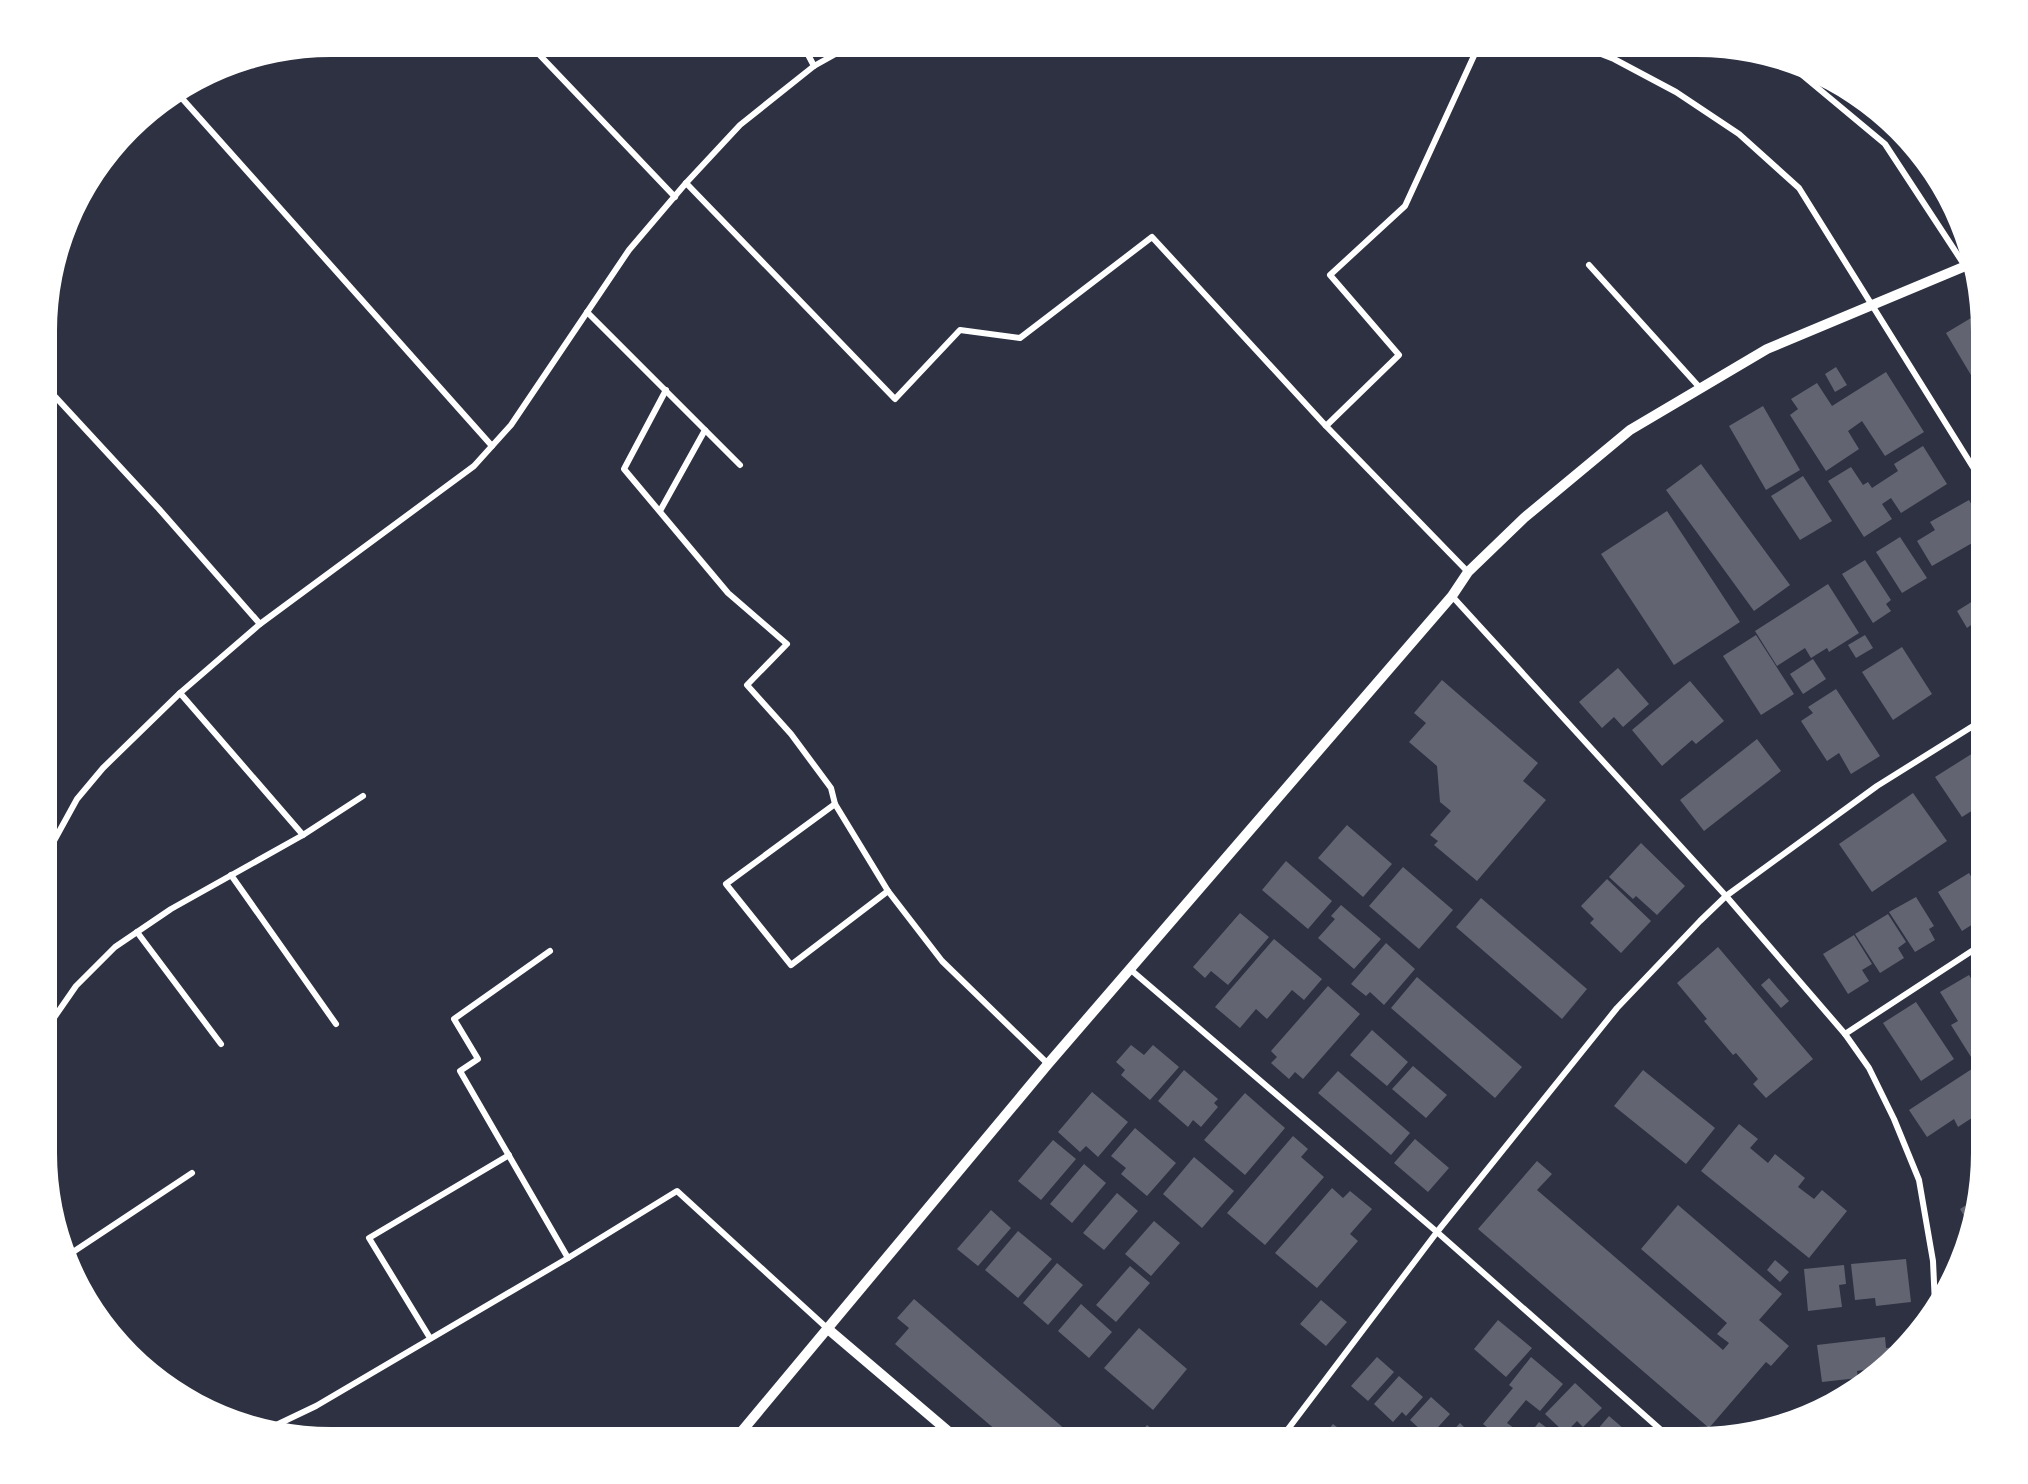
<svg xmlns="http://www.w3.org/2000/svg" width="2028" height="1484" viewBox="0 0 2028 1484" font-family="Commissioner,sans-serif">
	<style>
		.building { fill: #626471 }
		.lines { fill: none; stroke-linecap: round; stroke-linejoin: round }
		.minor { stroke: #fff; stroke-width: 6 }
		.tertiary { stroke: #fff; stroke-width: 10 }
	</style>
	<rect width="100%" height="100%" fill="#2d3142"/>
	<!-- building -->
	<g class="building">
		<polygon points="1981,312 1981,392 1946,333"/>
		<polygon points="1836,367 1847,385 1835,392 1825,374"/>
		<polygon points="1886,372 1924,432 1885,456 1862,421 1848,431 1859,449 1826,471 1790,415 1798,409 1791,399 1817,383 1832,406"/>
		<polygon points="1763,406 1800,470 1766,490 1729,426"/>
		<polygon points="1923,446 1947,484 1901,513 1891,498 1882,504 1892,519 1864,537 1828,481 1851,467 1863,485 1868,482 1872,488 1898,471 1894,464"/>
		<polygon points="1701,464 1790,585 1754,611 1666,490"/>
		<polygon points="1803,476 1832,521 1800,540 1771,496"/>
		<polygon points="1969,500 1981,521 1981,538 1932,566 1917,541 1935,530 1930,522"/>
		<polygon points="1667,511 1740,622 1674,665 1601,554"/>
		<polygon points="1900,537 1927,578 1902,593 1876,552"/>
		<polygon points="1865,560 1891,600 1886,604 1891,611 1873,623 1842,574"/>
		<polygon points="1828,584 1859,633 1829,652 1827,648 1811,658 1805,648 1777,666 1755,631"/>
		<polygon points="1981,596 1981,631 1975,622 1967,628 1957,611"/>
		<polygon points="1756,635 1794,694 1761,715 1723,656"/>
		<polygon points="1865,635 1873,648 1856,658 1848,645"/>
		<polygon points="1902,647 1932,694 1893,720 1862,672"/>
		<polygon points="1813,659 1826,679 1803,694 1790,674"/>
		<polygon points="1618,668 1649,704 1623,727 1614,717 1602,728 1579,702"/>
		<polygon points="1442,680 1538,763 1523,781 1546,800 1477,881 1434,845 1438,841 1430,835 1451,811 1440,802 1437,766 1409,742 1426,723 1414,713"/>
		<polygon points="1690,681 1724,721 1696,744 1692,740 1662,766 1632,730"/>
		<polygon points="1836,689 1880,756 1851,774 1839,753 1827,761 1801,721 1813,713 1808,707"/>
		<polygon points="1757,739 1781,771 1704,831 1680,800"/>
		<polygon points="1981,748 1981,805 1962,817 1935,777"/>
		<polygon points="1913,793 1947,841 1872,892 1839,844"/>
		<polygon points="1347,825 1392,864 1363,897 1318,858"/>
		<polygon points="1641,843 1685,886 1657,915 1636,896 1633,899 1609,877"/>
		<polygon points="1286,861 1332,901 1308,929 1262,890"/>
		<polygon points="1403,867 1453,910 1419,949 1369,906"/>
		<polygon points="1969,873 1981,893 1981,919 1962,931 1938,892"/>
		<polygon points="1607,879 1651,921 1621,953 1590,923 1594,919 1581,906"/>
		<polygon points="1916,897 1934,926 1929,929 1935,940 1915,952 1889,912"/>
		<polygon points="1481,898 1587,989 1562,1019 1456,927"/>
		<polygon points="1341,905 1381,939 1354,969 1318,938 1335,919 1331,916"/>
		<polygon points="1240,913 1269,937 1228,985 1211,971 1205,978 1193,967"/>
		<polygon points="1888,914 1906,942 1898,948 1904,958 1880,973 1855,934"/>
		<polygon points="1854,935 1872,964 1862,970 1869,981 1848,994 1823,954"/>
		<polygon points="1274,939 1322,979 1304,1000 1292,990 1267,1019 1256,1009 1240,1028 1215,1007"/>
		<polygon points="1386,943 1415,969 1384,1005 1370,992 1366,996 1351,984"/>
		<polygon points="1718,947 1813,1059 1766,1098 1753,1084 1758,1079 1736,1053 1733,1055 1704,1021 1707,1019 1677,983"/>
		<polygon points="1969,975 1981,995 1981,1051 1971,1057 1951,1025 1958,1021 1940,992"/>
		<polygon points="1417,977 1522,1067 1495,1098 1391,1008"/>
		<polygon points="1769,978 1789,1001 1781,1008 1761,985"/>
		<polygon points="1328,986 1360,1014 1303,1079 1295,1072 1289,1079 1271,1063 1277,1057 1271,1051"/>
		<polygon points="1916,1002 1954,1059 1921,1081 1883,1023"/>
		<polygon points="1372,1030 1408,1062 1387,1086 1350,1055"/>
		<polygon points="1131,1045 1144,1055 1153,1045 1179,1067 1150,1100 1121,1075 1125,1070 1116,1062"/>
		<polygon points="1981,1063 1981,1112 1958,1127 1954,1119 1927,1137 1909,1110"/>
		<polygon points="1413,1066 1447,1095 1426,1118 1392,1089"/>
		<polygon points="1184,1070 1218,1099 1214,1103 1218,1107 1201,1127 1193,1120 1188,1127 1158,1101"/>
		<polygon points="1643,1070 1715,1128 1686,1164 1614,1106"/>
		<polygon points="1338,1071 1410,1133 1391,1155 1318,1093"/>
		<polygon points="1092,1092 1128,1122 1098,1157 1086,1146 1080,1152 1058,1132"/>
		<polygon points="1245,1093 1285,1128 1245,1175 1204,1140"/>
		<polygon points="1739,1124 1758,1139 1750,1148 1768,1163 1775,1154 1805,1178 1798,1187 1814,1199 1822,1190 1847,1211 1809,1258 1701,1171"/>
		<polygon points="1135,1128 1176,1163 1147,1196 1121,1174 1126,1168 1111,1156"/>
		<polygon points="1293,1136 1308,1149 1301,1157 1324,1177 1265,1245 1227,1213"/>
		<polygon points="1415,1139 1449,1168 1428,1192 1394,1163"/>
		<polygon points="1053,1140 1076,1159 1041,1200 1018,1181"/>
		<polygon points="1194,1157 1234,1191 1202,1228 1163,1194"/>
		<polygon points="1537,1161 1552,1174 1537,1190 1723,1350 1729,1343 1717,1334 1727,1323 1641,1249 1678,1205 1782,1294 1759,1320 1789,1346 1771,1366 1766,1362 1709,1428 1478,1229"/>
		<polygon points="1084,1164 1106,1183 1072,1223 1050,1204"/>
		<polygon points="1332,1188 1343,1198 1350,1191 1372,1209 1350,1234 1358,1241 1317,1288 1275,1253"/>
		<polygon points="1117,1193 1138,1211 1104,1250 1083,1233"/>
		<polygon points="1974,1200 1972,1212 1969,1224 1960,1209"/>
		<polygon points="991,1210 1011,1228 978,1266 957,1249"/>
		<polygon points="1154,1221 1180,1243 1151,1276 1125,1254"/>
		<polygon points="1018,1231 1052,1259 1018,1298 985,1270"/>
		<polygon points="1906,1259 1911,1302 1876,1306 1875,1298 1855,1300 1851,1264"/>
		<polygon points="1775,1260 1789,1272 1780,1282 1767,1270"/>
		<polygon points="1057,1263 1083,1285 1048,1325 1023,1303"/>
		<polygon points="1844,1265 1846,1284 1839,1285 1842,1307 1808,1311 1804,1269"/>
		<polygon points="1130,1266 1150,1283 1116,1322 1096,1305"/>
		<polygon points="914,1299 1074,1437 1004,1437 895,1344 909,1328 897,1318"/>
		<polygon points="1321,1300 1347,1322 1326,1346 1300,1324"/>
		<polygon points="1081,1304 1112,1332 1089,1358 1058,1331"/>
		<polygon points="1498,1320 1532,1348 1506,1377 1474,1349"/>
		<polygon points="1139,1328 1187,1369 1153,1410 1104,1368"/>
		<polygon points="1885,1337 1886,1348 1897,1347 1870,1369 1857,1371 1858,1378 1822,1382 1817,1345"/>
		<polygon points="1377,1357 1394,1372 1368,1401 1351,1386"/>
		<polygon points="1531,1357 1563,1384 1540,1411 1526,1400 1507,1423 1518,1431 1513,1437 1499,1437 1483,1424 1513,1388 1509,1385"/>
		<polygon points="1399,1376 1423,1397 1406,1416 1402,1412 1393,1422 1374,1404"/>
		<polygon points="1575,1383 1602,1408 1583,1427 1577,1421 1565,1433 1545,1414"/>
		<polygon points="1431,1397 1450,1414 1429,1437 1414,1437 1421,1430 1410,1420"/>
		<polygon points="1609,1416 1624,1429 1634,1437 1591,1437"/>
		<polygon points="1539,1422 1559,1437 1527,1437"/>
		<polygon points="1460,1423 1471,1434 1475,1437 1447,1437"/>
		<polygon points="1333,1424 1350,1437 1322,1437"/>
		<polygon points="1147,1425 1162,1437 1137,1437"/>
	</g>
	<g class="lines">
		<!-- minor -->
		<g class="minor">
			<polyline points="532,47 675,197"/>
			<polyline points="804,47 814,66"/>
			<polyline points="1583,47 1614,59 1676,92 1739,134 1799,188 1981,480"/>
			<polyline points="1789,64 1885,144 1965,266"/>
			<polyline points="179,95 492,446"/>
			<polyline points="686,183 895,399 960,330 1020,338 1152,237 1326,426 1468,572"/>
			<polyline points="1589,265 1701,389"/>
			<polyline points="587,312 740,465"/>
			<polyline points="49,390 159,509 260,624"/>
			<polyline points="666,390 624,469 728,593 787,644 747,685 791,734 831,788 835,804 888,891 942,961 1048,1064"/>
			<polyline points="1326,426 1399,355 1330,275 1405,206 1478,47"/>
			<polyline points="660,511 705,430"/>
			<polyline points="1452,596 1726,896 1845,1034 1869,1068 1894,1119 1919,1180 1933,1261 1935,1305"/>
			<polyline points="180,693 303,835"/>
			<polyline points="835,804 726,884 791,965 888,891"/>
			<polyline points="49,850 77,799 103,768 180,693 260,624 474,466 511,425 629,250 686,183 740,125 814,66 848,47"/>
			<polyline points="231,875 336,1024"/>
			<polyline points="137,932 221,1044"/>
			<polyline points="550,951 454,1019 478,1059 460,1071 568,1258"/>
			<polyline points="1131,970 1437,1232 1669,1437"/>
			<polyline points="49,1025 76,986 115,947 171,909 303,835 363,796"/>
			<polyline points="1845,1034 1981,945"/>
			<polyline points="70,1254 192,1173"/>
			<polyline points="430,1338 369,1238 509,1155"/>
			<polyline points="272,1427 316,1406 568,1258 677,1191 828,1329"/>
			<polyline points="1282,1437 1437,1232 1617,1008 1700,921 1726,896 1877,786 1981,721"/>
		</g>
		<!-- tertiary -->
		<g class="tertiary">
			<polyline points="828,1329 955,1437"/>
			<polyline points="737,1437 1048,1064 1452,596 1468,572 1524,518 1630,430 1767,349 1968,265"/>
		</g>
	</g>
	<!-- crop -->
	<path d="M0 0H2028V1484H0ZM331 57H1697A274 274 0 0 1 1971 331V1153A274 274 0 0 1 1697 1427H331A274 274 0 0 1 57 1153V331A274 274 0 0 1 331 57Z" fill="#fff" fill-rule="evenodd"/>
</svg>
